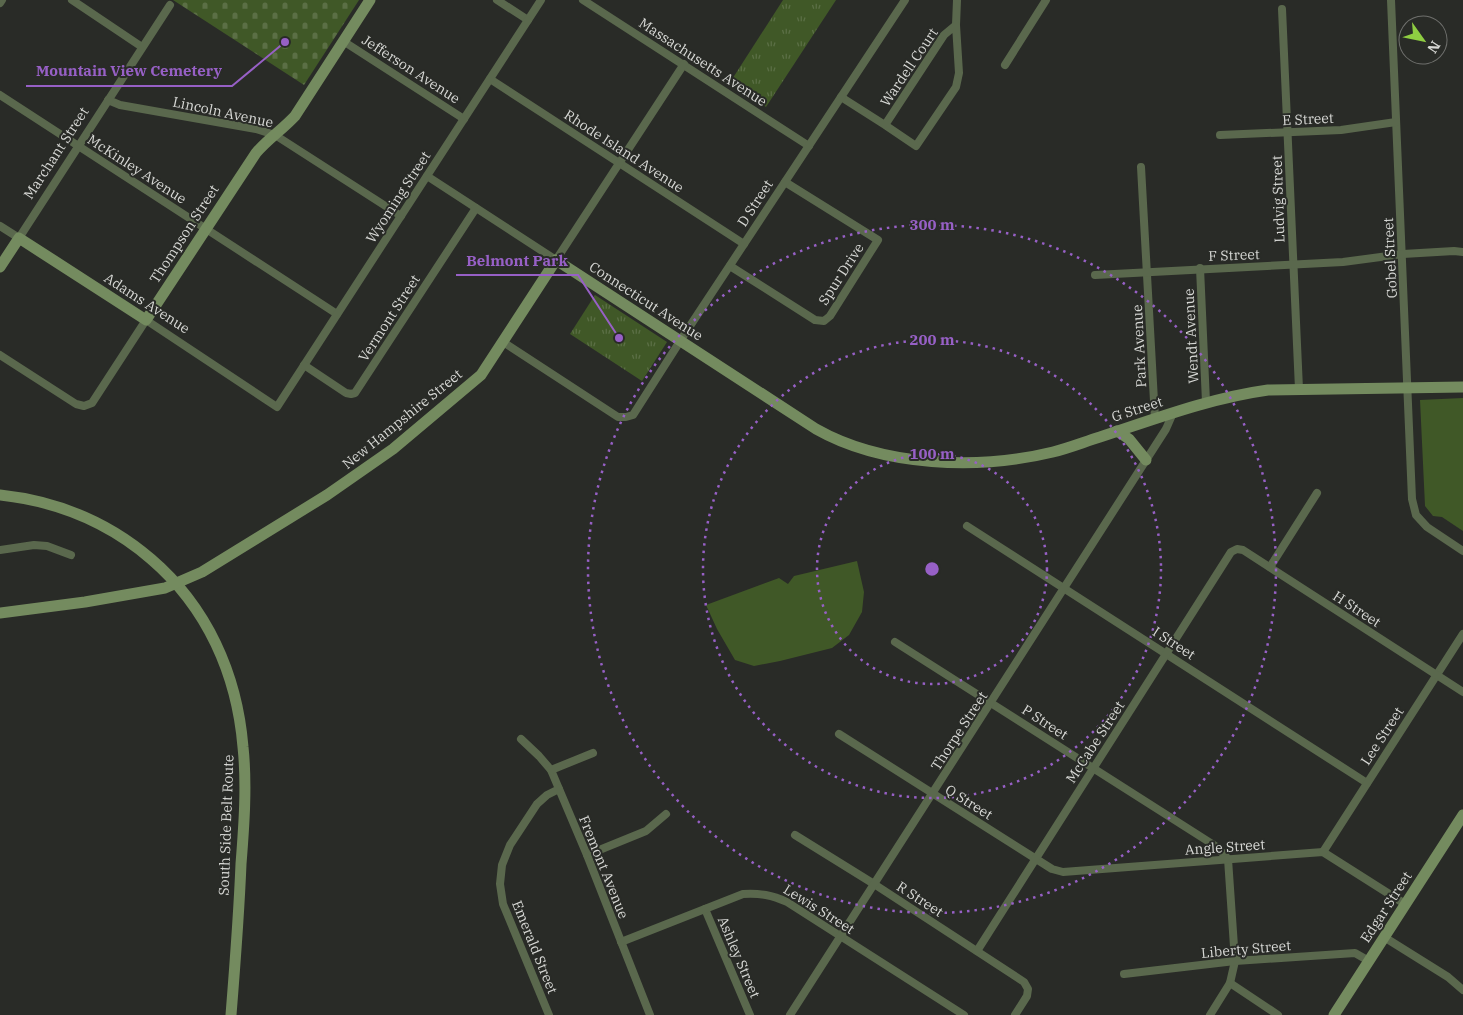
<svg xmlns="http://www.w3.org/2000/svg" width="1463" height="1015" viewBox="0 0 1463 1015" font-family="'IBM Plex Serif',serif">
	<style>
		.green { fill: #405827 }
		.cemetery { fill: url(#cemetery-stones) }
		.park { fill: url(#park-tufts) }
		.lines { fill: none; stroke-linecap: round; stroke-linejoin: round }
		.street { stroke: #5a684d; stroke-width: 8 }
		.secondary { stroke: #748b5f; stroke-width: 11 }
		.ring { fill: none; stroke: #9760c6; stroke-width: 2.5; stroke-dasharray: 2.5 5 }
		.labels { text-anchor: middle; stroke-width: 4; stroke-linejoin: round; paint-order: stroke }
		.street-label { font-size: 14px; fill: #d7d8d5; stroke: #292b27 }
		.centre { fill: #9760c6; stroke: #292b27; stroke-width: 2.5 }
		.ring-label { font-size: 15px; text-anchor: middle; font-weight: bold; fill: #9760c6; stroke: #292b27; stroke-width: 4; stroke-linejoin: round; paint-order: stroke }
		.leader { fill: none; stroke: #9760c6; stroke-width: 2 }
		.callout-dot { fill: #9760c6; stroke: #292b27; stroke-width: 2 }
		.callout-label { font-size: 15px; text-anchor: middle; font-weight: bold; fill: #9760c6; stroke: #292b27; stroke-width: 4; stroke-linejoin: round; paint-order: stroke }
	</style>
	<defs>
		<pattern id="cemetery-stones" width="16" height="16" patternUnits="userSpaceOnUse" patternTransform="scale(1.25)"><rect width="16" height="16" fill="#405827"/><path d="M2 7V4a2 2 0 0 1 4 0v3zM10 15v-3a2 2 0 0 1 4 0v3z" fill="#5b6f45"/></pattern>
		<pattern id="park-tufts" width="24" height="20" patternUnits="userSpaceOnUse" patternTransform="scale(1.25)"><rect width="24" height="20" fill="#405827"/><path d="M3 7l-1-3M5 7V3M7 7l1-3M15 17l-1-3M17 17v-4M19 17l1-3" fill="none" stroke="#5b6f45"/></pattern>
	</defs>
	<rect width="100%" height="100%" fill="#292b27"/>
	<!-- green -->
	<g class="green">
		<polygon points="1463,398 1463,531 1442,517 1433,516 1425,506 1420,400"/>
		<polygon points="857,561 864,592 862,612 849,635 832,648 780,661 754,666 735,660 717,629 706,605 779,578 788,584 794,576"/>
	</g>
	<!-- cemetery -->
	<polygon class="cemetery" points="173,0 359,0 304,85"/>
	<!-- park -->
	<g class="park">
		<polygon points="783,0 836,0 766,107 729,84"/>
		<polygon points="595,295 667,342 642,381 570,334"/>
	</g>
	<g class="lines">
		<!-- street -->
		<g class="street">
			<polyline points="72,0 142,47"/>
			<polyline points="497,0 528,20"/>
			<polyline points="583,0 809,146"/>
			<polyline points="1391,0 1412,499 1416,515 1427,527 1463,551"/>
			<polyline points="0,3 2,0"/>
			<polyline points="1282,9 1299,389"/>
			<polyline points="956,25 957,0"/>
			<polyline points="343,41 464,119"/>
			<polyline points="1005,65 1046,0"/>
			<polyline points="490,79 744,244"/>
			<polyline points="0,95 337,314"/>
			<polyline points="841,97 885,125 944,35 956,25 959,73 956,87 916,146 885,125"/>
			<polyline points="108,100 120,105 256,129 275,135 401,216"/>
			<polyline points="1220,135 1341,130 1396,122"/>
			<polyline points="1141,167 1155,419"/>
			<polyline points="427,176 556,260 684,64"/>
			<polyline points="0,226 19,238 170,5"/>
			<polyline points="730,266 815,320 824,321 830,316 878,240 785,182"/>
			<polyline points="1200,268 1206,402"/>
			<polyline points="1095,275 1343,262 1403,254 1454,251 1463,252"/>
			<polyline points="503,342 618,417 626,417 633,415 684,335 905,0"/>
			<polyline points="0,355 76,404 84,406 92,403 146,320 277,407 541,0"/>
			<polyline points="304,365 346,393 351,394 355,393 476,208"/>
			<polyline points="967,526 1367,783"/>
			<polyline points="0,550 34,545 47,546 71,555"/>
			<polyline points="1270,567 1317,493"/>
			<polyline points="895,642 1217,847 1228,859 1235,961 1230,983 1210,1015"/>
			<polyline points="839,734 1052,869 1063,872 1323,852 1405,904"/>
			<polyline points="521,739 539,756 551,770 587,855 650,1015"/>
			<polyline points="551,770 593,753"/>
			<polyline points="795,835 874,884 1024,982 1028,989 1027,996 1015,1015"/>
			<polyline points="1323,852 1463,634"/>
			<polyline points="587,855 646,831 666,814"/>
			<polyline points="705,909 750,1015"/>
			<polyline points="1384,937 1448,977 1463,990"/>
			<path d="M621,942L743,894C760,893 772,895 787,902L964,1015"/>
			<polyline points="977,951 1231,552 1237,549 1243,550 1463,692"/>
			<polyline points="1124,974 1235,961 1355,953 1369,961"/>
			<polyline points="1230,983 1278,1015"/>
			<polyline points="549,1015 503,904 500,884 502,865 510,845 537,804 547,795 559,789"/>
			<polyline points="790,1015 1166,429 1173,413"/>
		</g>
		<!-- secondary -->
		<g class="secondary">
			<path d="M0,267L19,238L146,320L256,153C268,139 283,129 295,116L370,0"/>
			<polyline points="1117,431 1129,439 1146,460"/>
			<path d="M0,495C56,501 108,522 151,559C207,607 237,674 243,747C247,785 244,826 241,864C239,914 235,965 231,1015"/>
			<path d="M0,613L85,602L165,588L202,572L327,495L393,449L481,375L556,260L816,429C883,467 979,470 1053,452C1069,448 1084,442 1100,437C1155,419 1210,398 1268,390L1463,387"/>
			<polyline points="1334,1015 1463,815"/>
		</g>
	</g>
	<!-- distance rings -->
	<g class="ring">
		<circle cx="932" cy="569" r="115"/>
		<circle cx="932" cy="569" r="229"/>
		<circle cx="932" cy="569" r="344"/>
	</g>
	<g class="labels">
		<!-- street labels -->
		<g class="street-label">
			<text transform="translate(703 62) rotate(33)" y="5">Massachusetts Avenue</text>
			<text transform="translate(909 67) rotate(-56)" y="5">Wardell Court</text>
			<text transform="translate(411 69) rotate(33)" y="5">Jefferson Avenue</text>
			<text transform="translate(223 112) rotate(12)" y="5">Lincoln Avenue</text>
			<text transform="translate(1308 119) rotate(-3)" y="5">E Street</text>
			<text transform="translate(624 151) rotate(33)" y="5">Rhode Island Avenue</text>
			<text transform="translate(56 153) rotate(-57)" y="5">Marchant Street</text>
			<text transform="translate(137 169) rotate(33)" y="5">McKinley Avenue</text>
			<text transform="translate(398 197) rotate(-57)" y="5">Wyoming Street</text>
			<text transform="translate(1278 199) rotate(-92)" y="5">Ludvig Street</text>
			<text transform="translate(755 203) rotate(-57)" y="5">D Street</text>
			<text transform="translate(184 234) rotate(-57)" y="5">Thompson Street</text>
			<text transform="translate(1234 255) rotate(-2)" y="5">F Street</text>
			<text transform="translate(1390 258) rotate(-93)" y="5">Gobel Street</text>
			<text transform="translate(841 274) rotate(-57)" y="5">Spur Drive</text>
			<text transform="translate(646 301) rotate(33)" y="5">Connecticut Avenue</text>
			<text transform="translate(147 303) rotate(33)" y="5">Adams Avenue</text>
			<text transform="translate(389 318) rotate(-57)" y="5">Vermont Street</text>
			<text transform="translate(1191 336) rotate(-93)" y="5">Wendt Avenue</text>
			<text transform="translate(1139 346) rotate(-93)" y="5">Park Avenue</text>
			<text transform="translate(1137 409) rotate(-18)" y="5">G Street</text>
			<text transform="translate(402 419) rotate(-39)" y="5">New Hampshire Street</text>
			<text transform="translate(1357 609) rotate(33)" y="5">H Street</text>
			<text transform="translate(1174 643) rotate(33)" y="5">I Street</text>
			<text transform="translate(1045 722) rotate(33)" y="5">P Street</text>
			<text transform="translate(959 731) rotate(-57)" y="5">Thorpe Street</text>
			<text transform="translate(1382 736) rotate(-57)" y="5">Lee Street</text>
			<text transform="translate(1095 742) rotate(-57)" y="5">McCabe Street</text>
			<text transform="translate(969 802) rotate(32)" y="5">Q Street</text>
			<text transform="translate(226 825) rotate(-88)" y="5">South Side Belt Route</text>
			<text transform="translate(1225 847) rotate(-4)" y="5">Angle Street</text>
			<text transform="translate(604 867) rotate(68)" y="5">Fremont Avenue</text>
			<text transform="translate(920 899) rotate(33)" y="5">R Street</text>
			<text transform="translate(1386 907) rotate(-57)" y="5">Edgar Street</text>
			<text transform="translate(819 909) rotate(32)" y="5">Lewis Street</text>
			<text transform="translate(535 947) rotate(68)" y="5">Emerald Street</text>
			<text transform="translate(1246 949) rotate(-5)" y="5">Liberty Street</text>
			<text transform="translate(739 957) rotate(67)" y="5">Ashley Street</text>
		</g>
	</g>
	<circle cx="932" cy="569" r="8" class="centre"/>
	<g class="ring-label">
		<text x="932" y="230">300 m</text>
		<text x="932" y="345">200 m</text>
		<text x="932" y="459">100 m</text>
	</g>
	<!-- callouts -->
	<path class="leader" d="M285 42L232 86H26M619 338L578 275H456"/>
	<g class="callout-dot">
		<circle cx="285" cy="42" r="5"/>
		<circle cx="619" cy="338" r="5"/>
	</g>
	<g class="callout-label">
		<text x="129" y="76">Mountain View Cemetery</text>
		<text x="517" y="266">Belmont Park</text>
	</g>
	<!-- north arrow -->
	<g transform="translate(1423 40) rotate(123)"><circle r="24" fill="#292b27" stroke="#6f706d"/>
	<path d="M0-4L9 19L0 12L-9 19Z" fill="#8fcd42"/>
	<text y="-8" font-size="14" font-weight="bold" text-anchor="middle" fill="#d7d8d5">N</text>
	</g>
</svg>
